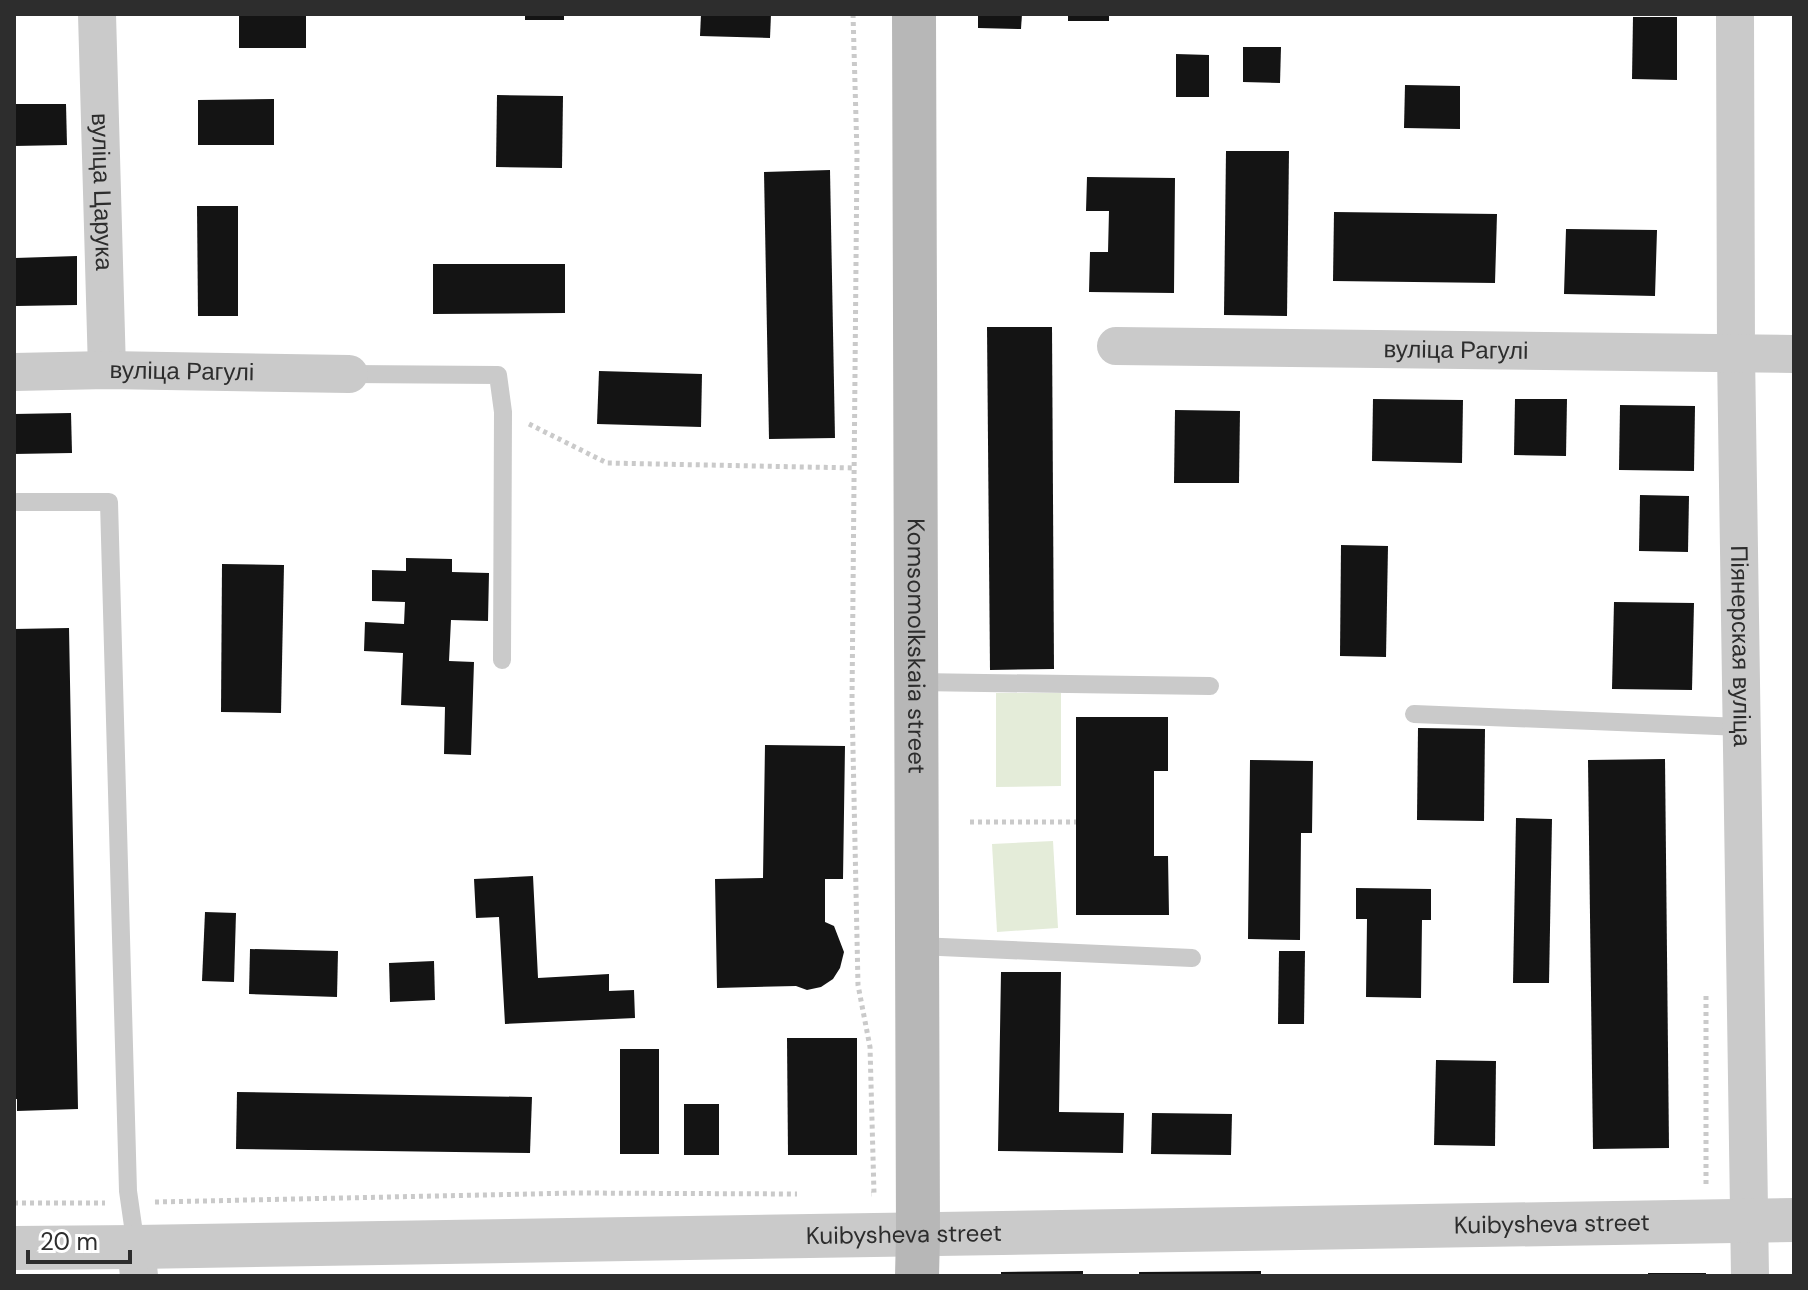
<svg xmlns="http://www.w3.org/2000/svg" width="1808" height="1290" viewBox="0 0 1808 1290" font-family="'DM Sans',sans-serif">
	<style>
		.green { fill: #e4ecd9 }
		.building { fill: #141414 }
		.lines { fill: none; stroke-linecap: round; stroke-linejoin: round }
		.path { stroke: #cacaca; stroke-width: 5; stroke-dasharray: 4 4; stroke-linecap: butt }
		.service { stroke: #cacaca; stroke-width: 18 }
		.minor { stroke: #cacaca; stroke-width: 38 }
		.tertiary { stroke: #cacaca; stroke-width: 44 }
		.secondary { stroke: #b7b7b7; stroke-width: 44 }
		.labels { text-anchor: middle; stroke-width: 8; stroke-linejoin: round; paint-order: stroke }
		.street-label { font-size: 24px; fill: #2d2d2d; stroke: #fff }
	</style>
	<rect width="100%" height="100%" fill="#fff"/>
	<!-- green -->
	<g class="green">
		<polygon points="996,693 1061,693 1061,786 996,787"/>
		<polygon points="1053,841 1058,928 997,932 992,844"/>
	</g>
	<!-- building -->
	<g class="building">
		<rect x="239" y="14" width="67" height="34"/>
		<rect x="525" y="14" width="39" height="6"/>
		<polygon points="701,14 771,14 770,38 700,36"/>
		<polygon points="978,14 1022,14 1021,29 978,28"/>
		<rect x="1068" y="14" width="41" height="7"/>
		<polygon points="1633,17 1677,17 1677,80 1632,79"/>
		<polygon points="1243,47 1281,47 1280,83 1243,82"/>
		<polygon points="1176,54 1209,55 1209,97 1176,97"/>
		<polygon points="1405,85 1460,86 1460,129 1404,128"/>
		<polygon points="497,95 563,96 562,168 496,167"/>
		<polygon points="274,99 274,145 198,145 198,100"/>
		<polygon points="14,104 66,104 67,145 14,146"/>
		<polygon points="1226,151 1289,151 1287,316 1224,315"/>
		<polygon points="830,170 835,438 769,439 764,172"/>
		<polygon points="1087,177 1175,178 1174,293 1089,292 1090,252 1108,252 1109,211 1086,211"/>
		<polygon points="197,206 238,206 238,316 198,316"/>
		<polygon points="1334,212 1497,214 1495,283 1333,281"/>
		<polygon points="1566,229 1657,230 1655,296 1564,294"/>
		<polygon points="77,256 77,305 16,306 15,258"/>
		<polygon points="433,264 565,264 565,313 433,314"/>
		<polygon points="987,327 1052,327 1054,669 990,670"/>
		<polygon points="599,371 702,374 701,427 597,424"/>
		<polygon points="1373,399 1463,400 1462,463 1372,461"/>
		<polygon points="1515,399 1567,399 1566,456 1514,455"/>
		<polygon points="1620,405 1695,406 1694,471 1619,470"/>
		<polygon points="1175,410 1240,411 1239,483 1174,483"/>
		<polygon points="71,413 72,453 14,454 14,414"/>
		<polygon points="1640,495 1689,496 1688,552 1639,551"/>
		<polygon points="1341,545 1388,546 1386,657 1340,656"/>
		<polygon points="406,558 452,559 452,572 489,573 488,621 451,620 449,661 474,662 471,755 444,754 445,707 401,705 403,653 364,651 365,622 404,624 405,602 372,601 372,570 406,571"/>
		<polygon points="222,564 284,565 281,713 221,712"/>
		<polygon points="1614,602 1694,603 1692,690 1612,689"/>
		<polygon points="69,628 78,1109 17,1111 17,1099 14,1099 14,1043 15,1043 14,629"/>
		<polygon points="1076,717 1168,717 1168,771 1154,771 1154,856 1168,856 1169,915 1076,915"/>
		<polygon points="1418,728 1485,729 1484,821 1417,820"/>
		<polygon points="765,745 845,746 843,879 825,879 825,922 834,926 844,952 840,968 833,979 821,987 807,990 796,986 717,988 715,879 763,878"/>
		<polygon points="1665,759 1669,1148 1593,1149 1588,760"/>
		<polygon points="1250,760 1313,761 1312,833 1301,833 1300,940 1248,939"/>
		<polygon points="1516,818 1552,819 1549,983 1513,983"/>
		<polygon points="533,876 538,978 609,974 609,991 634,990 635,1018 505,1024 499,917 476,918 474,879"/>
		<polygon points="1356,888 1431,889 1431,920 1422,920 1421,998 1366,997 1367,919 1356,919"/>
		<polygon points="205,912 236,913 234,982 202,981"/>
		<polygon points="250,949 338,951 337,997 249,994"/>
		<polygon points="1279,951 1305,951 1304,1024 1278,1024"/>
		<polygon points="434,961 435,1000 390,1002 389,963"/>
		<polygon points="1001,972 1061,972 1059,1112 1124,1113 1123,1153 998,1151"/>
		<polygon points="787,1038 857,1038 857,1155 788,1155"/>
		<rect x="620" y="1049" width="39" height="105"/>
		<polygon points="1436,1060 1496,1061 1495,1146 1434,1145"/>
		<polygon points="237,1092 532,1097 530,1153 236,1149"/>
		<rect x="684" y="1104" width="35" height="51"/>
		<polygon points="1152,1113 1232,1114 1231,1155 1151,1154"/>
		<polygon points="1083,1271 1083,1276 1001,1276 1001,1272"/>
		<polygon points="1261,1271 1261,1276 1139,1276 1139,1272"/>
		<rect x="1648" y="1273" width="58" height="3"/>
	</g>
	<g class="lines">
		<!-- path -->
		<g class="path">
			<polyline points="853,14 857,154 852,702 858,985 870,1047 874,1194 871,1194"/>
			<polyline points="529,424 607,463 855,468"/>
			<polyline points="970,822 1076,822"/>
			<polyline points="1706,1184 1706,994"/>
			<polyline points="155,1202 576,1193 797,1194"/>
			<polyline points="14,1203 105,1203"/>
		</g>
		<!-- service -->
		<g class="service">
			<polyline points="349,374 498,375 503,412 502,660"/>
			<polyline points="17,502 109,502 128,1191 136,1247"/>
			<polyline points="917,682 1210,686"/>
			<polyline points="1414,714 1742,727"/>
			<polyline points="918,946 1192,958"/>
		</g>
		<!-- minor -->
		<g class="minor">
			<path id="s1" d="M97,14L107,370"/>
			<path id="s2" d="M1735,14L1736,353L1750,1276"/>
			<path id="s3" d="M1116,346L1794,354"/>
			<path id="s4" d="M14,372L107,370L349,374"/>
			<polyline points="136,1247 139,1276"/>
		</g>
		<!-- tertiary -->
		<path class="tertiary" id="s5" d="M14,1248L136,1247L1794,1220"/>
		<!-- secondary -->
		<path class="secondary" id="s6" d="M914,14L918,1235L917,1276"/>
	</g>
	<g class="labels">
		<!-- street labels -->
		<g class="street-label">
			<text dy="8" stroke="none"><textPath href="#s1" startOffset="178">вуліца Царука</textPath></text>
			<text dy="8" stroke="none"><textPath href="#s3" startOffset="340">вуліца Рагулі</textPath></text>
			<text dy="8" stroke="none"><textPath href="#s4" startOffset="168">вуліца Рагулі</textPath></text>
			<text dy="8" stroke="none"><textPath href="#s6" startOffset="632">Komsomolkskaia street</textPath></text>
			<text dy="8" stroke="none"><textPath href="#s2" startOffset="632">Піянерская вуліца</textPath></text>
			<text dy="8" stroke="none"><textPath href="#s5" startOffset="1538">Kuibysheva street</textPath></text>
			<text dy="8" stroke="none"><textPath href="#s5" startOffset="890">Kuibysheva street</textPath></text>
		</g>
	</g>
	<!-- border -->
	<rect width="1808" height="1290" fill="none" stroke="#2d2d2d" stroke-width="32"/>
	<!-- scale -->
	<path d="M28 1250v12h102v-12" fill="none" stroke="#2d2d2d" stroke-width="4"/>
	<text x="40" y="1250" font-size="24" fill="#2d2d2d" stroke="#ffffff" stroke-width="6" paint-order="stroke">20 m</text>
</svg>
